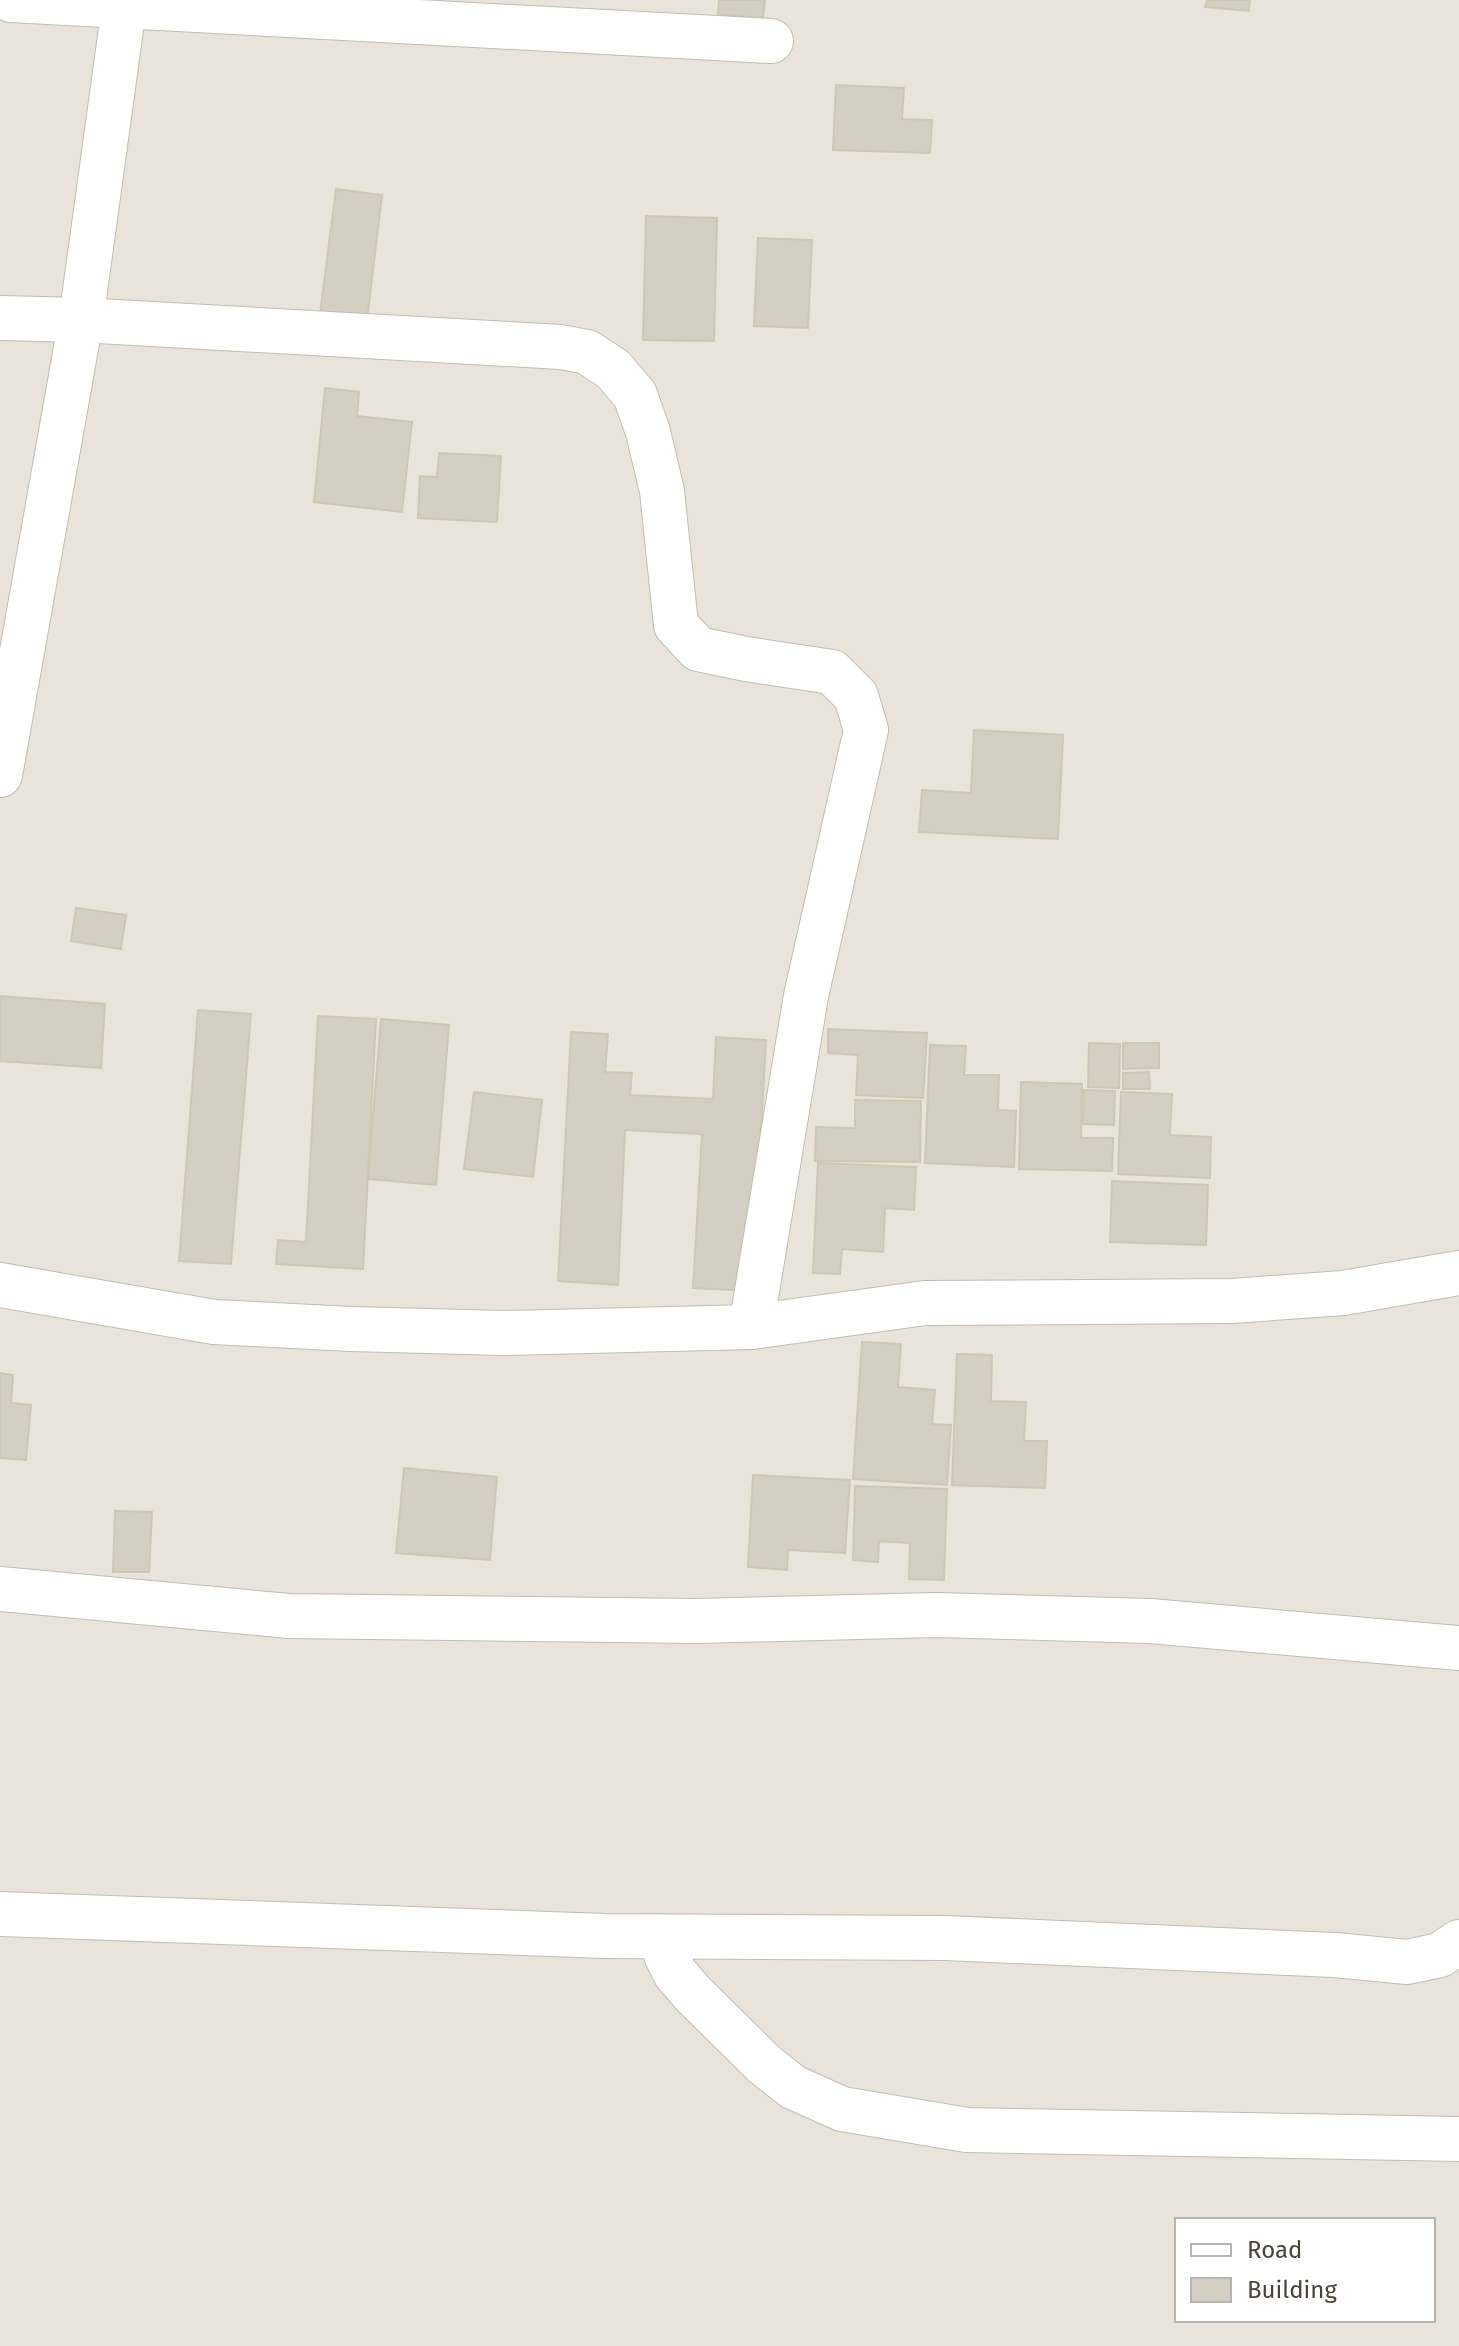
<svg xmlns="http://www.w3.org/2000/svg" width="1459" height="2346" viewBox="0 0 1459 2346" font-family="'Fira Sans',sans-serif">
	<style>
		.residential { fill: #e8e4da; fill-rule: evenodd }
		.building { fill: #d5cec2; stroke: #cfc6b5; stroke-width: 2 }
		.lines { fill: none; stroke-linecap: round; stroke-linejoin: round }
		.minor-casing { stroke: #c2bdb1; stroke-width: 46 }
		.minor { stroke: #fff; stroke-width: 44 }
	</style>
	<rect width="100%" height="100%" fill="#f4f2eb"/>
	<!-- residential -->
	<path class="residential" d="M0,0H1459V2346H0ZM1177,2220H1433V2320H1177Z"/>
	<!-- building -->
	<g class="building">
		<polygon points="719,0 765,0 763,18 718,14"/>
		<polygon points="1207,0 1250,0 1249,11 1205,7"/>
		<polygon points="836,85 904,88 902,119 932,120 930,153 833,150"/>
		<polygon points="336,189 382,195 367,320 320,314"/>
		<polygon points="646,216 717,218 714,341 643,340"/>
		<polygon points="758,238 812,240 808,328 754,326"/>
		<polygon points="325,388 359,392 357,416 412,422 402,512 314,502"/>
		<polygon points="439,453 501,456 497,522 418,518 420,476 437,477"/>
		<polygon points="974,730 1063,735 1058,839 919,832 922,790 971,793"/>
		<polygon points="76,908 126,915 121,949 71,941"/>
		<polygon points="0,996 105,1004 101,1068 0,1061"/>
		<polygon points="198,1010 251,1014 231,1264 179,1261"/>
		<polygon points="318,1016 376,1019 363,1269 276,1264 278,1240 306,1242"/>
		<polygon points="381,1019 449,1025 436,1185 368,1179"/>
		<polygon points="828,1029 927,1033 923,1098 856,1095 858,1055 828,1053"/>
		<polygon points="571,1032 608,1034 605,1072 632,1073 630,1095 713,1099 716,1037 766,1040 752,1291 693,1288 702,1134 625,1130 618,1285 558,1281"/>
		<polygon points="1089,1043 1120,1044 1119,1088 1088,1087"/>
		<polygon points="1123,1043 1159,1043 1159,1068 1123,1069"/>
		<polygon points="930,1045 966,1046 964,1075 999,1075 998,1110 1016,1111 1014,1167 925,1163"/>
		<polygon points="1149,1072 1150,1089 1123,1089 1123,1073"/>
		<polygon points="1021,1082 1082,1084 1081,1138 1113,1138 1112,1171 1019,1169"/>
		<polygon points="1084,1090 1115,1091 1114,1125 1083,1124"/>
		<polygon points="474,1092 542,1100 533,1177 464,1169"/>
		<polygon points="1121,1092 1172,1094 1170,1135 1211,1137 1210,1178 1118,1174"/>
		<polygon points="855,1100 921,1101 920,1162 815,1161 816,1127 855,1128"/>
		<polygon points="818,1163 916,1167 914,1210 885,1208 883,1252 842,1249 840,1274 813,1273"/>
		<polygon points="1112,1181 1208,1185 1206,1245 1110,1242"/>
		<polygon points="862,1342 901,1344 898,1387 935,1390 932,1424 951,1425 947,1485 853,1479"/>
		<polygon points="957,1354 992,1355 991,1401 1026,1402 1024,1441 1047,1441 1045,1488 952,1485"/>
		<polygon points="0,1373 13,1375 11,1403 31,1405 26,1460 0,1458"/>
		<polygon points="404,1468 497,1477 490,1560 396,1553"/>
		<polygon points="753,1475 850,1480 845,1553 788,1550 787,1570 748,1567"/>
		<polygon points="855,1486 947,1489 944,1580 909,1579 910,1543 879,1541 878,1562 853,1560"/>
		<polygon points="115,1511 152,1512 149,1572 113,1572"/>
	</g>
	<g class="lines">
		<!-- minor casing -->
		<g class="minor-casing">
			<g id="minor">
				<polyline points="11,0 771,41"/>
				<polyline points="0,318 81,320 561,347 587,352 613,369 635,395 648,432 662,491 676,625 698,649 746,659 832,672 856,696 866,730 806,996 751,1327"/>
				<polyline points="0,775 81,320 125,0"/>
				<polyline points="0,1285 214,1322 351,1329 504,1333 751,1327 925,1303 1232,1301 1343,1293 1459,1273"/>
				<polyline points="0,1589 289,1616 697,1621 936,1615 1150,1621 1459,1648"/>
				<polyline points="0,1914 605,1936 946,1938 1335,1955 1407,1962 1440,1955 1459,1942"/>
				<polyline points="665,1937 666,1955 675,1973 693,1994 765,2065 793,2087 842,2109 967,2130 1459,2139"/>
			</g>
		</g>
		<!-- minor -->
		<use href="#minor" class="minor"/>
	</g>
	<!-- legend -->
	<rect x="1175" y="2218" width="260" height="104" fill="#ffffff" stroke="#b6b4b0" stroke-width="2"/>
	<rect x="1191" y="2244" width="40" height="12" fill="#ffffff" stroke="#b6b4b0" stroke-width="2"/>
	<text x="1247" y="2258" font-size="24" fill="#48433a">Road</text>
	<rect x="1191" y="2278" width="40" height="24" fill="#d5cec2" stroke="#b6b4b0" stroke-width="2"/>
	<text x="1247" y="2298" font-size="24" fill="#48433a">Building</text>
</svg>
